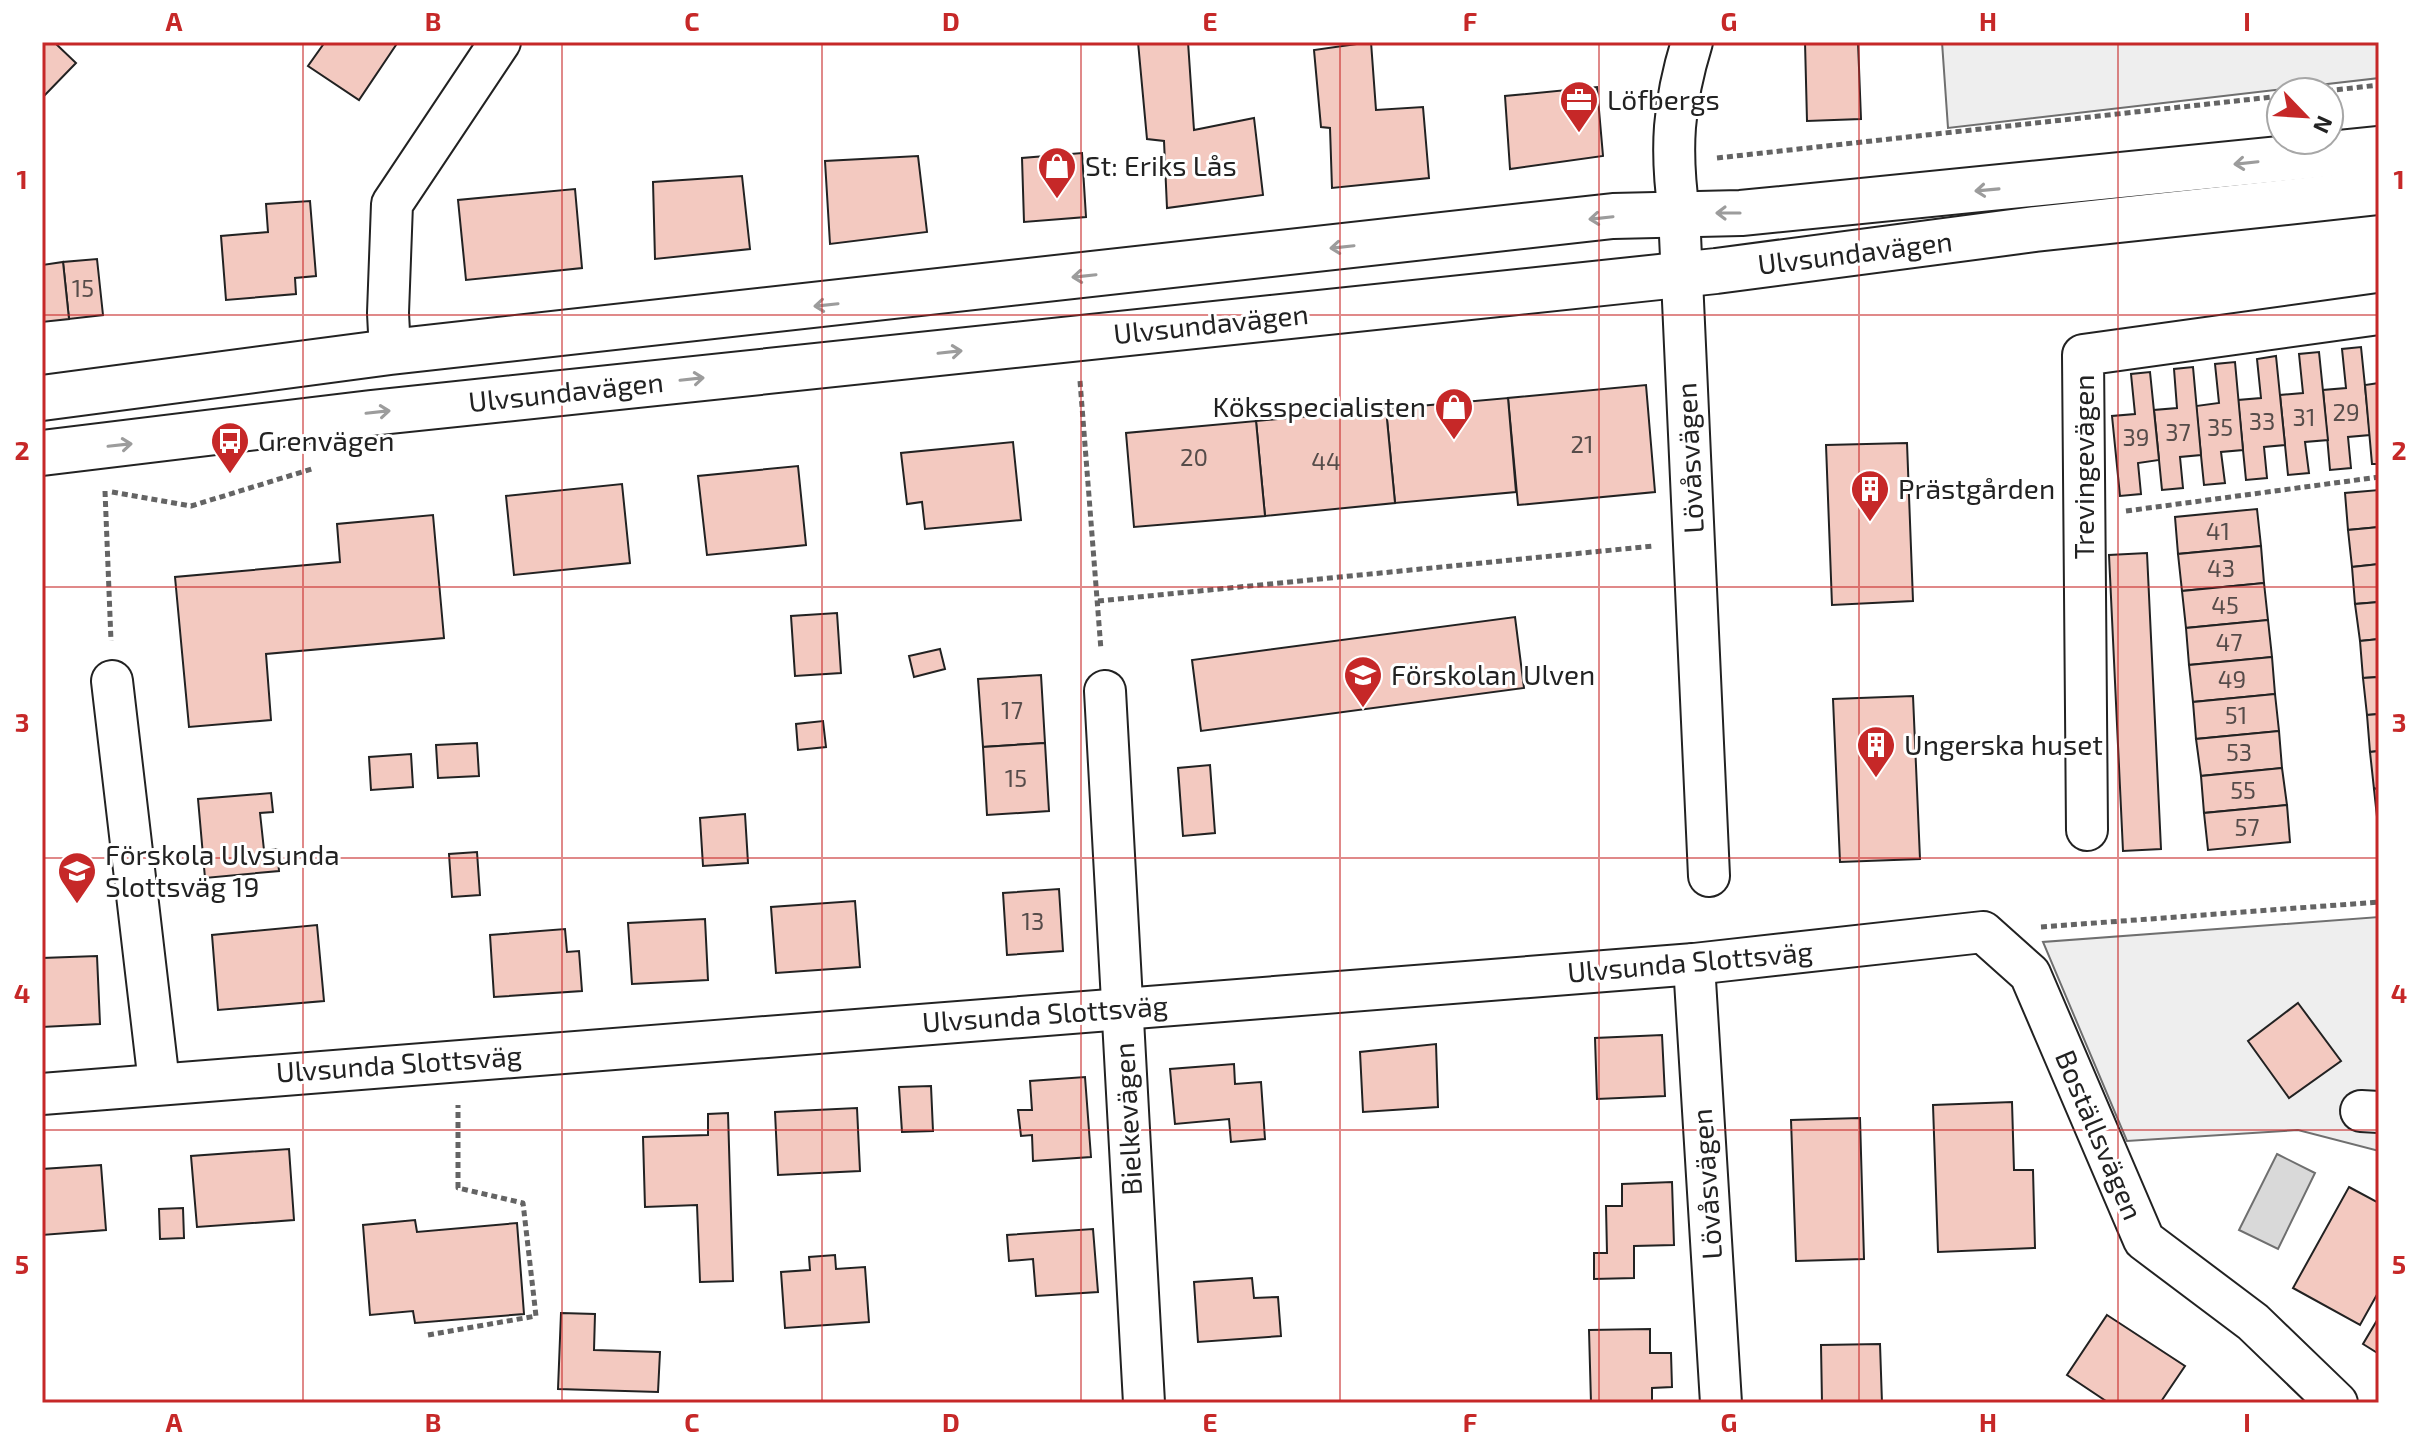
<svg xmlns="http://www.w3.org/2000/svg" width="2421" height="1445" viewBox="0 0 2421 1445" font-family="'Exo 2',sans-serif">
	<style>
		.green { fill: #eee; stroke: #6f6f6f; stroke-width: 2 }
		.water { fill: #d9d9d9; stroke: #6f6f6f; stroke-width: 2 }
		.building { fill: #f3c9c0; stroke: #222; stroke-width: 2 }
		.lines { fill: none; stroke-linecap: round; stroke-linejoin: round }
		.street-casing { stroke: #222; stroke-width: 44 }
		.primary-casing { stroke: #222; stroke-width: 48 }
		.path { stroke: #646464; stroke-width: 5; stroke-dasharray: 6 4; stroke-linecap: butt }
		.street { stroke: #fff; stroke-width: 40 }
		.primary { stroke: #fff; stroke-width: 44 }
		.oneway { stroke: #9c9c9c }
		.grid { fill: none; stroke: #c62828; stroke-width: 2; stroke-opacity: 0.55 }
		.labels { text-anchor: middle; stroke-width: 6; stroke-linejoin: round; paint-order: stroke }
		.number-label { font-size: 24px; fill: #564c4a }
		.poi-label { font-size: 28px; fill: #222; stroke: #fff; text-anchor: start }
		.street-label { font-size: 28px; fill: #222; stroke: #fff }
		.neatline { fill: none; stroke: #c62828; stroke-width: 3 }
		.grid-label { font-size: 26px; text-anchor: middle; font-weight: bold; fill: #c62828 }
	</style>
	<rect width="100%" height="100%" fill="#fff"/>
	<!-- green -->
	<g class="green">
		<polygon points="1942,42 2379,42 2379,78 1948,128"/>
		<polygon points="2379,917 2379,1151 2298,1130 2127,1141 2043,942"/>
	</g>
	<!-- water -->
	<polygon class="water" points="2277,1154 2315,1173 2278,1249 2239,1230"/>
	<!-- building -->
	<g class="building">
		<polygon points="42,42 54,42 76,63 42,98"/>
		<polygon points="325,42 398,42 359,100 308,66"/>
		<polygon points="1138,42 1188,42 1194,130 1254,118 1263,195 1167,208 1164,141 1147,139"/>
		<polygon points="1371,42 1376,110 1423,107 1429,178 1332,188 1330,128 1321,127 1314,50"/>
		<polygon points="1805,42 1858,42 1861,119 1807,121"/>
		<polygon points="1597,87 1603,156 1510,169 1505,96"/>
		<polygon points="1082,153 1086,217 1024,222 1022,158"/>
		<polygon points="918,156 927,232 830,244 825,161"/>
		<polygon points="742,176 750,249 655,259 653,182"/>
		<polygon points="575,189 582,268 466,280 458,200"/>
		<polygon points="310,201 316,276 295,278 296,294 226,300 221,236 268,232 266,204"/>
		<polygon points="97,259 103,315 69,319 63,262"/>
		<polygon points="63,262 69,319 42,322 42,265"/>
		<polygon points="2361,347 2370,435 2348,437 2351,468 2330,470 2323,390 2346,388 2342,349"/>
		<polygon points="2319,352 2328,440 2305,442 2309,473 2288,475 2280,395 2303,393 2299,354"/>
		<polygon points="2276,356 2285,445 2264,447 2267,478 2246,480 2238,400 2261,398 2257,359"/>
		<polygon points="2235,362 2243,450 2221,452 2225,483 2204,485 2196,406 2219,403 2215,364"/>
		<polygon points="2193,367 2201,455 2180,457 2183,488 2162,490 2154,410 2177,408 2174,369"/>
		<polygon points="2150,372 2159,460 2138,463 2141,494 2120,496 2112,416 2135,414 2131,374"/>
		<polygon points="2379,383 2379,464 2372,464 2365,385"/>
		<polygon points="1646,385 1655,492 1518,505 1508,398"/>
		<polygon points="1508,398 1516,492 1395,503 1386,409"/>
		<polygon points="1386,409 1395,503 1265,516 1256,421"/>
		<polygon points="1256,421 1265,516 1134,527 1126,433"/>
		<polygon points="1013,442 1021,520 925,529 922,502 907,504 901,453"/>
		<polygon points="1907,443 1913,601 1832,605 1826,445"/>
		<polygon points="798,466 806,545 707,555 698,476"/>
		<polygon points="622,484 630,563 514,575 506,496"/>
		<polygon points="2379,490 2379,527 2348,530 2345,493"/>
		<polygon points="2257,509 2261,546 2178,554 2175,517"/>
		<polygon points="433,515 444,638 266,654 271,720 189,727 175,577 340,562 337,524"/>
		<polygon points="2379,527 2379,564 2352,567 2348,530"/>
		<polygon points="2261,546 2264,583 2182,591 2178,554"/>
		<polygon points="2147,553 2161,849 2123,851 2109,555"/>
		<polygon points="2379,564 2379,602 2355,604 2352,567"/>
		<polygon points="2264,583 2268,620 2186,628 2182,591"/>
		<polygon points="2379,602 2379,639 2360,641 2355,604"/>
		<polygon points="837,613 841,673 795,676 791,616"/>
		<polygon points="1515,617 1524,688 1201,731 1192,660"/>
		<polygon points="2268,620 2272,657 2189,665 2186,628"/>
		<polygon points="2379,639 2379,677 2363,678 2360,641"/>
		<polygon points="940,649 945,669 914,677 909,656"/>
		<polygon points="2272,657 2275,694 2193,702 2189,665"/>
		<polygon points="1041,675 1045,743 983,747 978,679"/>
		<polygon points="2379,677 2379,714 2367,715 2363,678"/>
		<polygon points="2275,694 2279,731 2196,739 2193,702"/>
		<polygon points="1913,696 1920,859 1840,862 1833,699"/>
		<polygon points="2379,714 2379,751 2370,752 2367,715"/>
		<polygon points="823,721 826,747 798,750 796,724"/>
		<polygon points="2279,731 2282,768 2201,776 2196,739"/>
		<polygon points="477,743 479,776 438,778 436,745"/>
		<polygon points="1045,743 1049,811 987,815 983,747"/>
		<polygon points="2379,751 2379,788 2374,789 2370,752"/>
		<polygon points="411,754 413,787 371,790 369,757"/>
		<polygon points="1210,765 1215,833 1183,836 1178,768"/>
		<polygon points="2282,768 2287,805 2204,813 2201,776"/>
		<polygon points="2379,788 2379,826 2378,826 2374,789"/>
		<polygon points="271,793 273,812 260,813 264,850 277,849 279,871 205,878 198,799"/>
		<polygon points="2287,805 2290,842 2208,850 2204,813"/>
		<polygon points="745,814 748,863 703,866 700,818"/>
		<polygon points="477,852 480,895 452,897 449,854"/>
		<polygon points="1059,889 1063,951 1007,955 1003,893"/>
		<polygon points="855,901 860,967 776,973 771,907"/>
		<polygon points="705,919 708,980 632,984 628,923"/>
		<polygon points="317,925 324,1001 218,1010 212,935"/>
		<polygon points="565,929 567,952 579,951 582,991 494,997 490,935"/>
		<polygon points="97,956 100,1024 42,1027 42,958"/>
		<polygon points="2298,1003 2341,1061 2289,1098 2248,1041"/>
		<polygon points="1662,1035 1665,1096 1597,1099 1595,1038"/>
		<polygon points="1436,1044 1438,1107 1363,1112 1360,1052"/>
		<polygon points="1234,1064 1235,1084 1261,1082 1265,1139 1231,1142 1229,1119 1175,1124 1170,1069"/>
		<polygon points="1085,1077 1091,1157 1033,1161 1032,1135 1021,1136 1018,1110 1032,1110 1030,1081"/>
		<polygon points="931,1086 933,1131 902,1132 899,1087"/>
		<polygon points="2012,1102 2014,1170 2033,1170 2035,1248 1938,1252 1933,1105"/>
		<polygon points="857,1108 860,1171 778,1175 775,1112"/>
		<polygon points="728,1113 733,1281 700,1282 697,1205 645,1207 643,1137 708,1135 708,1114"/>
		<polygon points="1860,1118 1864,1259 1796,1261 1791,1120"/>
		<polygon points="289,1149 294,1220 197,1227 191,1156"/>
		<polygon points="101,1165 106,1230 42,1235 42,1169"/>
		<polygon points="1672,1182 1674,1245 1634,1246 1634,1278 1594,1279 1594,1253 1607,1253 1606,1206 1622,1206 1622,1184"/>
		<polygon points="2349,1187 2379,1203 2379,1291 2360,1325 2293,1288"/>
		<polygon points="183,1208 184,1238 160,1239 159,1209"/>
		<polygon points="415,1220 417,1232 517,1223 524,1314 415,1323 413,1311 370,1315 363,1225"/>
		<polygon points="1093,1229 1098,1292 1036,1296 1033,1259 1009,1261 1007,1235"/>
		<polygon points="835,1255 836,1269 865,1267 869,1322 785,1328 781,1272 810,1270 809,1257"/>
		<polygon points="1252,1278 1254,1298 1278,1297 1281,1336 1198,1342 1194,1282"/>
		<polygon points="561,1313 595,1314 594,1350 660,1352 658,1392 558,1389"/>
		<polygon points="2107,1315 2185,1366 2160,1403 2109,1403 2067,1375"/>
		<polygon points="2379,1317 2379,1354 2363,1344"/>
		<polygon points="1650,1329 1650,1353 1671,1353 1672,1387 1652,1388 1652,1403 1591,1403 1589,1330"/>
		<polygon points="1880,1344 1882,1403 1822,1403 1821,1345"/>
	</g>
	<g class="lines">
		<!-- street casing -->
		<g class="street-casing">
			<g id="street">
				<path d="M1692,42C1673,104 1670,149 1679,213L1709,876"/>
				<polyline points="390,352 388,313 392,204 500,42"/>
				<polyline points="112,681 159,1083"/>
				<polyline points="1105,691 1144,1403"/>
				<polyline points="2087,830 2083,355 2379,314"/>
				<polyline points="1694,964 1721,1403"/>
				<polyline points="42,1094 1694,964 1983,932 2030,974 2144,1240 2253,1322 2337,1403"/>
				<polyline points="2361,1111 2379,1112"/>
			</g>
		</g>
		<!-- primary casing -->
		<g class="primary-casing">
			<g id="primary">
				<polyline points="42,398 390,352 1613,216 1741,213 2379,149"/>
				<polyline points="42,453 371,413 1716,271 2035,229 2379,192"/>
			</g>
		</g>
		<!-- path -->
		<g class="path">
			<polyline points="2317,92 2379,85"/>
			<polyline points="1717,158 2281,96"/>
			<polyline points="1080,381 1101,650"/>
			<polyline points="105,491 111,641"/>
			<polyline points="112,492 191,506 315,468"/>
			<polyline points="2126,511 2379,477"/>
			<polyline points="1098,601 1653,546"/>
			<polyline points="2041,927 2379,902"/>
			<polyline points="428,1335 536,1316 523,1203 458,1188 458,1105"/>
		</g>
		<!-- street -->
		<use href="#street" class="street"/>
		<!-- primary -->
		<use href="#primary" class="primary"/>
	</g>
	<!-- one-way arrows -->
	<defs><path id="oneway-shaft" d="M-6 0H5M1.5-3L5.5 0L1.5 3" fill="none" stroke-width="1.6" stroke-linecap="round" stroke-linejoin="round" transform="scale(2)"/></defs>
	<g class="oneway">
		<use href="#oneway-shaft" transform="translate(2246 163) rotate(174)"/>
		<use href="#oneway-shaft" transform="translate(1987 190) rotate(175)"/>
		<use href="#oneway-shaft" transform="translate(1728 213) rotate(180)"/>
		<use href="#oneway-shaft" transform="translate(1601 218) rotate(174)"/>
		<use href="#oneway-shaft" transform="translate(1342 247) rotate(174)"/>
		<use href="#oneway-shaft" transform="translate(1084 276) rotate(174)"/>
		<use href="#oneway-shaft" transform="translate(826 305) rotate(174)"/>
		<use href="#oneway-shaft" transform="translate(950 352) rotate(-6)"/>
		<use href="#oneway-shaft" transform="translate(692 379) rotate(-6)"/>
		<use href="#oneway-shaft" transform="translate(378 412) rotate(-6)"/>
		<use href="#oneway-shaft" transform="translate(120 445) rotate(-6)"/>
	</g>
	<!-- grid -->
	<path class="grid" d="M303,42V1403M562,42V1403M822,42V1403M1081,42V1403M1340,42V1403M1599,42V1403M1859,42V1403M2118,42V1403M42,315H2379M42,587H2379M42,858H2379M42,1130H2379"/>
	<!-- icons -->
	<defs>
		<g id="office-pin" transform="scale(2)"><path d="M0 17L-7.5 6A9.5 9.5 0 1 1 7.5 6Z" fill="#c62828" stroke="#fff"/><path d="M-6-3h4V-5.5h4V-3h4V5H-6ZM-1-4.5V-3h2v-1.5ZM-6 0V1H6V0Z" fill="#fff"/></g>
		<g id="shop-pin" transform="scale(2)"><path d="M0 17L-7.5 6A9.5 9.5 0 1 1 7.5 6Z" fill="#c62828" stroke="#fff"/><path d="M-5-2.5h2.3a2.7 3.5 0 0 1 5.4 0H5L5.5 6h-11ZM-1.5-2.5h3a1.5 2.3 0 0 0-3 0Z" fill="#fff"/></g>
		<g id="bus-pin" transform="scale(2)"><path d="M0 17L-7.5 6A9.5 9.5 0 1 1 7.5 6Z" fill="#c62828" stroke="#fff"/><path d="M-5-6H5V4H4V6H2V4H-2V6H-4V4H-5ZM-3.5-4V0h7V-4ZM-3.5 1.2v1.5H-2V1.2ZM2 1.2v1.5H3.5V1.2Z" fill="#fff"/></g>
		<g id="building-pin" transform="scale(2)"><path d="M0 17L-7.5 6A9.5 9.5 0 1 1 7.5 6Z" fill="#c62828" stroke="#fff"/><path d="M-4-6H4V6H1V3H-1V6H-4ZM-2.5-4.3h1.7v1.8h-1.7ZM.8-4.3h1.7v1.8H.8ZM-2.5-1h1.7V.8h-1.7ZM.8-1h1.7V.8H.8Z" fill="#fff"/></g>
		<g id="school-pin" transform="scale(2)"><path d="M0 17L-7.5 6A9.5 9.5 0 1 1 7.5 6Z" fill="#c62828" stroke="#fff"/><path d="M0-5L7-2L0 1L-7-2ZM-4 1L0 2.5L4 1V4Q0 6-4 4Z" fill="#fff"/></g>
	</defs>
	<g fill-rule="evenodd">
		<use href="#office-pin" x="1579" y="100"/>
		<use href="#shop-pin" x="1057" y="166"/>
		<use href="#shop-pin" x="1454" y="407"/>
		<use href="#bus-pin" x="230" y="441"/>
		<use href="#building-pin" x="1870" y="489"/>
		<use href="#school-pin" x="1363" y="675"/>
		<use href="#building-pin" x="1876" y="745"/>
		<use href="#school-pin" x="77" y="871"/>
	</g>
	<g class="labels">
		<!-- number labels -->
		<g class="number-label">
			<text x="83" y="297">15</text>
			<text x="2346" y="421">29</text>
			<text x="2304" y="426">31</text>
			<text x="2262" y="430">33</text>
			<text x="2220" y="436">35</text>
			<text x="2178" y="441">37</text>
			<text x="2136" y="446">39</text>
			<text x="1582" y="453">21</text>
			<text x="1194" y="466">20</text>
			<text x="1326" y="470">44</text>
			<text x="2218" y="540">41</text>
			<text x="2221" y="577">43</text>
			<text x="2225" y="614">45</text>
			<text x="2229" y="651">47</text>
			<text x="2232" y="688">49</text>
			<text x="1012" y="719">17</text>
			<text x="2236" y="724">51</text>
			<text x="2239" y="761">53</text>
			<text x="1016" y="787">15</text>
			<text x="2243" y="799">55</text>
			<text x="2247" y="836">57</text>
			<text x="1033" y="930">13</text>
		</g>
		<!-- poi labels -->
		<g class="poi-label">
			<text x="1607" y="110">Löfbergs</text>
			<text x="1085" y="176">St: Eriks Lås</text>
			<text x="1426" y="417" text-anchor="end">Köksspecialisten</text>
			<text x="258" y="451">Grenvägen</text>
			<text x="1898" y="499">Prästgården</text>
			<text x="1391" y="685">Förskolan Ulven</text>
			<text x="1904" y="755">Ungerska huset</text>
			<text x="105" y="865">Förskola Ulvsunda<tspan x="105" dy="32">Slottsväg 19</tspan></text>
		</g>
		<!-- street labels -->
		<g class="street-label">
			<text transform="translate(1855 253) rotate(-7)" y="10">Ulvsundavägen</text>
			<text transform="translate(1211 324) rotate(-6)" y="10">Ulvsundavägen</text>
			<text transform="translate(566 392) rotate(-6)" y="10">Ulvsundavägen</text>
			<text transform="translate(1690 458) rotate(-93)" y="10">Lövåsvägen</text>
			<text transform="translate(2084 467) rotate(-90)" y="10">Trevingevägen</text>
			<text transform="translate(1690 962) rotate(-5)" y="10">Ulvsunda Slottsväg</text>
			<text transform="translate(1045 1014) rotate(-4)" y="10">Ulvsunda Slottsväg</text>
			<text transform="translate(399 1064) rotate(-4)" y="10">Ulvsunda Slottsväg</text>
			<text transform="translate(1128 1119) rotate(-93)" y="10">Bielkevägen</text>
			<text transform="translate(2099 1135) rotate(67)" y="10">Boställsvägen</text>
			<text transform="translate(1707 1184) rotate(-94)" y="10">Lövåsvägen</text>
		</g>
	</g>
	<!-- border -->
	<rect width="2421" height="1445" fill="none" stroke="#ffffff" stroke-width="88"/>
	<!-- north arrow -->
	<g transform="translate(2305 116) rotate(115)"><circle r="38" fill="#ffffff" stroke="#a7a7a7" stroke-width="2"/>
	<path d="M0-6L14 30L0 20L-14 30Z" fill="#c62828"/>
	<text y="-12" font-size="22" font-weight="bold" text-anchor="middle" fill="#222222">N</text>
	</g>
	<rect x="44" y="44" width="2333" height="1357" class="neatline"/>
	<g class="grid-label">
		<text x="174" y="31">A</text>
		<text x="433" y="31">B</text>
		<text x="692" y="31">C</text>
		<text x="951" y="31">D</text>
		<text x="1210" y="31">E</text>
		<text x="1470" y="31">F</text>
		<text x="1729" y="31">G</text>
		<text x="1988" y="31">H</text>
		<text x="2247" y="31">I</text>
		<text x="22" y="189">1</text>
		<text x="2399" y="189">1</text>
		<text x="22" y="460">2</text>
		<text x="2399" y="460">2</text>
		<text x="22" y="732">3</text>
		<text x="2399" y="732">3</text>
		<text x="22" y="1003">4</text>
		<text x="2399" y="1003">4</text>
		<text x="22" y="1274">5</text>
		<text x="2399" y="1274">5</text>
		<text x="174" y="1432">A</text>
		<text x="433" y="1432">B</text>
		<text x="692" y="1432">C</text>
		<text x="951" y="1432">D</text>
		<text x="1210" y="1432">E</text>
		<text x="1470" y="1432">F</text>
		<text x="1729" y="1432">G</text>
		<text x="1988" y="1432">H</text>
		<text x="2247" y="1432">I</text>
	</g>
</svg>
